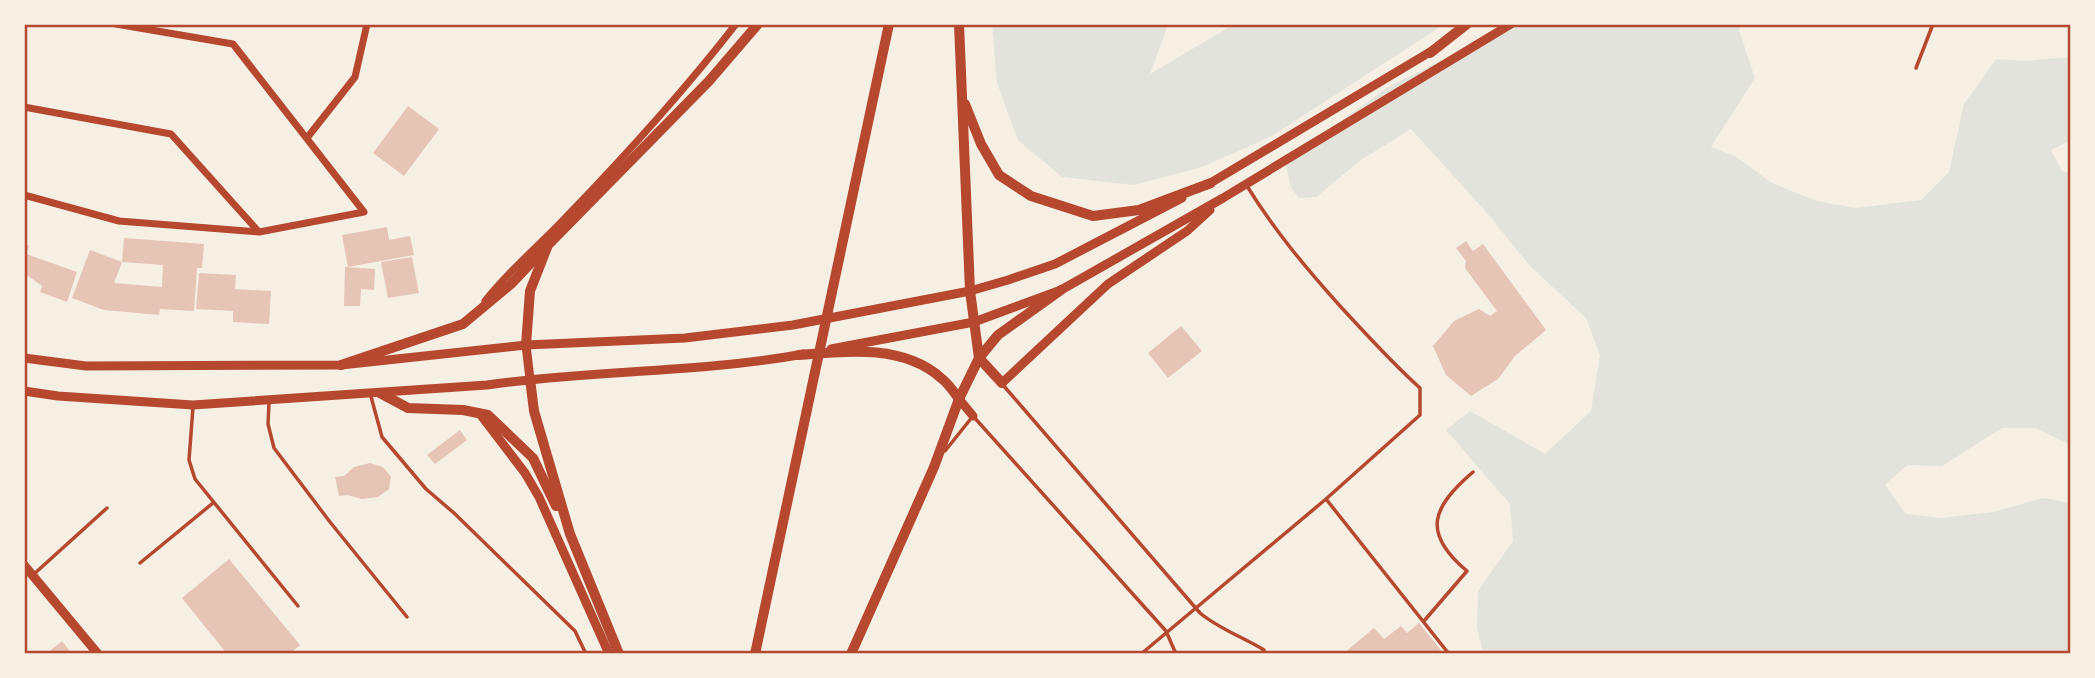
<svg xmlns="http://www.w3.org/2000/svg" width="2095" height="678" viewBox="0 0 2095 678" font-family="'Sofia Sans Condensed',sans-serif">
	<style>
		.green { fill: #e2e4dc }
		.building { fill: #e6c5b7; fill-rule: evenodd }
		.lines { fill: none; stroke-linecap: round; stroke-linejoin: round }
		.service { stroke: #b5482f; stroke-width: 3.5 }
		.minor { stroke: #b5482f; stroke-width: 7 }
		.tertiary { stroke: #b5482f; stroke-width: 9 }
		.primary { stroke: #b5482f; stroke-width: 10 }
		.trunk { stroke: #b5482f; stroke-width: 10 }
		.neatline { fill: none; stroke: #b5482f; stroke-width: 2.5 }
	</style>
	<rect width="100%" height="100%" fill="#f6efe4"/>
	<!-- green -->
	<g class="green">
		<polygon points="992,25 1168,25 1150,74 1233,25 1443,25 1272,136 1202,167 1134,185 1062,177 1018,140 997,83"/>
		<polygon points="1513,25 1740,25 1739,30 1755,78 1711,147 1735,156 1772,183 1817,201 1856,208 1921,200 1949,172 1964,104 1996,59 2024,61 2070,57 2070,141 2051,150 2062,171 2070,173 2070,445 2036,428 2002,428 1942,466 1907,465 1885,485 1906,514 1941,518 1993,512 2043,498 2070,503 2070,653 1483,653 1477,627 1478,591 1513,541 1510,504 1446,430 1470,411 1545,454 1591,411 1600,355 1586,318 1529,265 1487,213 1411,129 1361,160 1316,197 1299,198 1291,188 1285,161 1388,87"/>
	</g>
	<!-- building -->
	<g class="building">
		<polygon points="408,106 439,129 404,176 373,153"/>
		<polygon points="387,227 389,240 410,236 414,255 348,267 342,235"/>
		<path d="M124,238L204,244L202,268H197L194,311L160,309L159,315L104,310L72,298L90,250L122,262ZM122,262L163,265L162,287L114,283Z"/>
		<polygon points="1466,241 1473,251 1483,244 1546,330 1515,356 1498,379 1471,396 1446,375 1433,346 1454,321 1479,309 1490,316 1497,311 1465,268 1466,261 1456,248"/>
		<polygon points="24,244 29,246 26,254 77,272 67,302 40,292 42,286 24,273"/>
		<polygon points="412,257 419,293 388,298 381,262"/>
		<polygon points="345,267 375,269 374,290 361,289 360,306 344,306"/>
		<polygon points="199,273 236,275 235,289 271,291 269,324 233,322 233,311 196,309"/>
		<polygon points="1181,326 1202,351 1168,378 1148,353"/>
		<polygon points="460,430 467,440 435,464 427,455"/>
		<polygon points="370,463 383,467 391,477 389,489 378,497 362,499 347,495 339,496 335,477 344,476 354,467"/>
		<polygon points="229,559 300,645 292,652 295,654 227,654 182,598"/>
		<polygon points="1419,623 1444,654 1343,654 1374,628 1384,639 1401,626 1407,633"/>
		<polygon points="62,641 72,654 46,654"/>
	</g>
	<g class="lines">
		<!-- service -->
		<g class="service">
			<polyline points="1916,68 1933,24"/>
			<path d="M1003,385L1200,613C1219,629 1243,637 1264,650V654"/>
			<polyline points="370,393 382,437 426,489 454,513 575,631 586,654"/>
			<polyline points="269,403 268,424 274,448 330,522 407,617"/>
			<polyline points="193,407 189,460 195,479 298,606"/>
			<polyline points="945,451 973,416 1166,631 1176,654"/>
			<polyline points="1326,499 1449,654"/>
			<polyline points="140,563 213,503"/>
			<polyline points="34,574 107,508"/>
			<path d="M1424,621L1467,571C1422,533 1431,508 1473,472"/>
			<path d="M1141,654L1326,499L1420,415V388C1391,362 1366,334 1340,306C1306,268 1274,230 1247,186"/>
		</g>
		<!-- minor -->
		<g class="minor">
			<polyline points="24,107 171,134 258,231"/>
			<polyline points="307,138 355,77 367,24"/>
			<polyline points="24,195 119,221 259,232 364,212 233,44 116,24"/>
			<path d="M485,301C509,270 540,245 567,216C626,155 684,91 736,24"/>
		</g>
		<!-- tertiary -->
		<g class="tertiary">
			<polyline points="1207,185 1435,49"/>
			<polyline points="526,345 530,379"/>
			<polyline points="831,349 974,322 1061,290 1223,198 1511,24"/>
			<polyline points="24,358 86,366 341,365 526,345 685,338 793,325 970,291 1008,280 1055,264 1182,198"/>
			<polyline points="1002,383 1108,284 1187,231 1210,210"/>
			<path d="M24,391L58,396L193,405L487,385C592,370 699,373 804,354"/>
			<polyline points="959,399 973,416"/>
			<polyline points="480,414 525,473 539,497 609,654"/>
			<polyline points="24,565 98,654"/>
		</g>
		<!-- primary -->
		<g class="primary">
			<polyline points="965,104 981,144 999,175 1031,196 1093,216 1139,210 1211,183"/>
			<polyline points="526,345 530,291 548,245 709,81 758,24"/>
			<path d="M799,355C845,351 903,344 941,378C948,383 954,392 959,399"/>
			<polyline points="341,365 463,324 511,284 544,249"/>
			<polyline points="530,379 534,411 570,534 619,654"/>
			<polyline points="1002,383 979,358 998,335 1061,290"/>
			<polyline points="380,393 408,408 463,410 488,415 533,458 556,506"/>
			<polyline points="755,654 889,24"/>
			<polyline points="851,654 934,467 959,399 979,358 970,291 959,24"/>
		</g>
		<!-- trunk -->
		<polyline class="trunk" points="1430,53 1467,24"/>
	</g>
	<!-- border -->
	<rect width="2095" height="678" fill="none" stroke="#f6efe4" stroke-width="52"/>
	<rect x="26" y="26" width="2043" height="626" class="neatline"/>
</svg>
